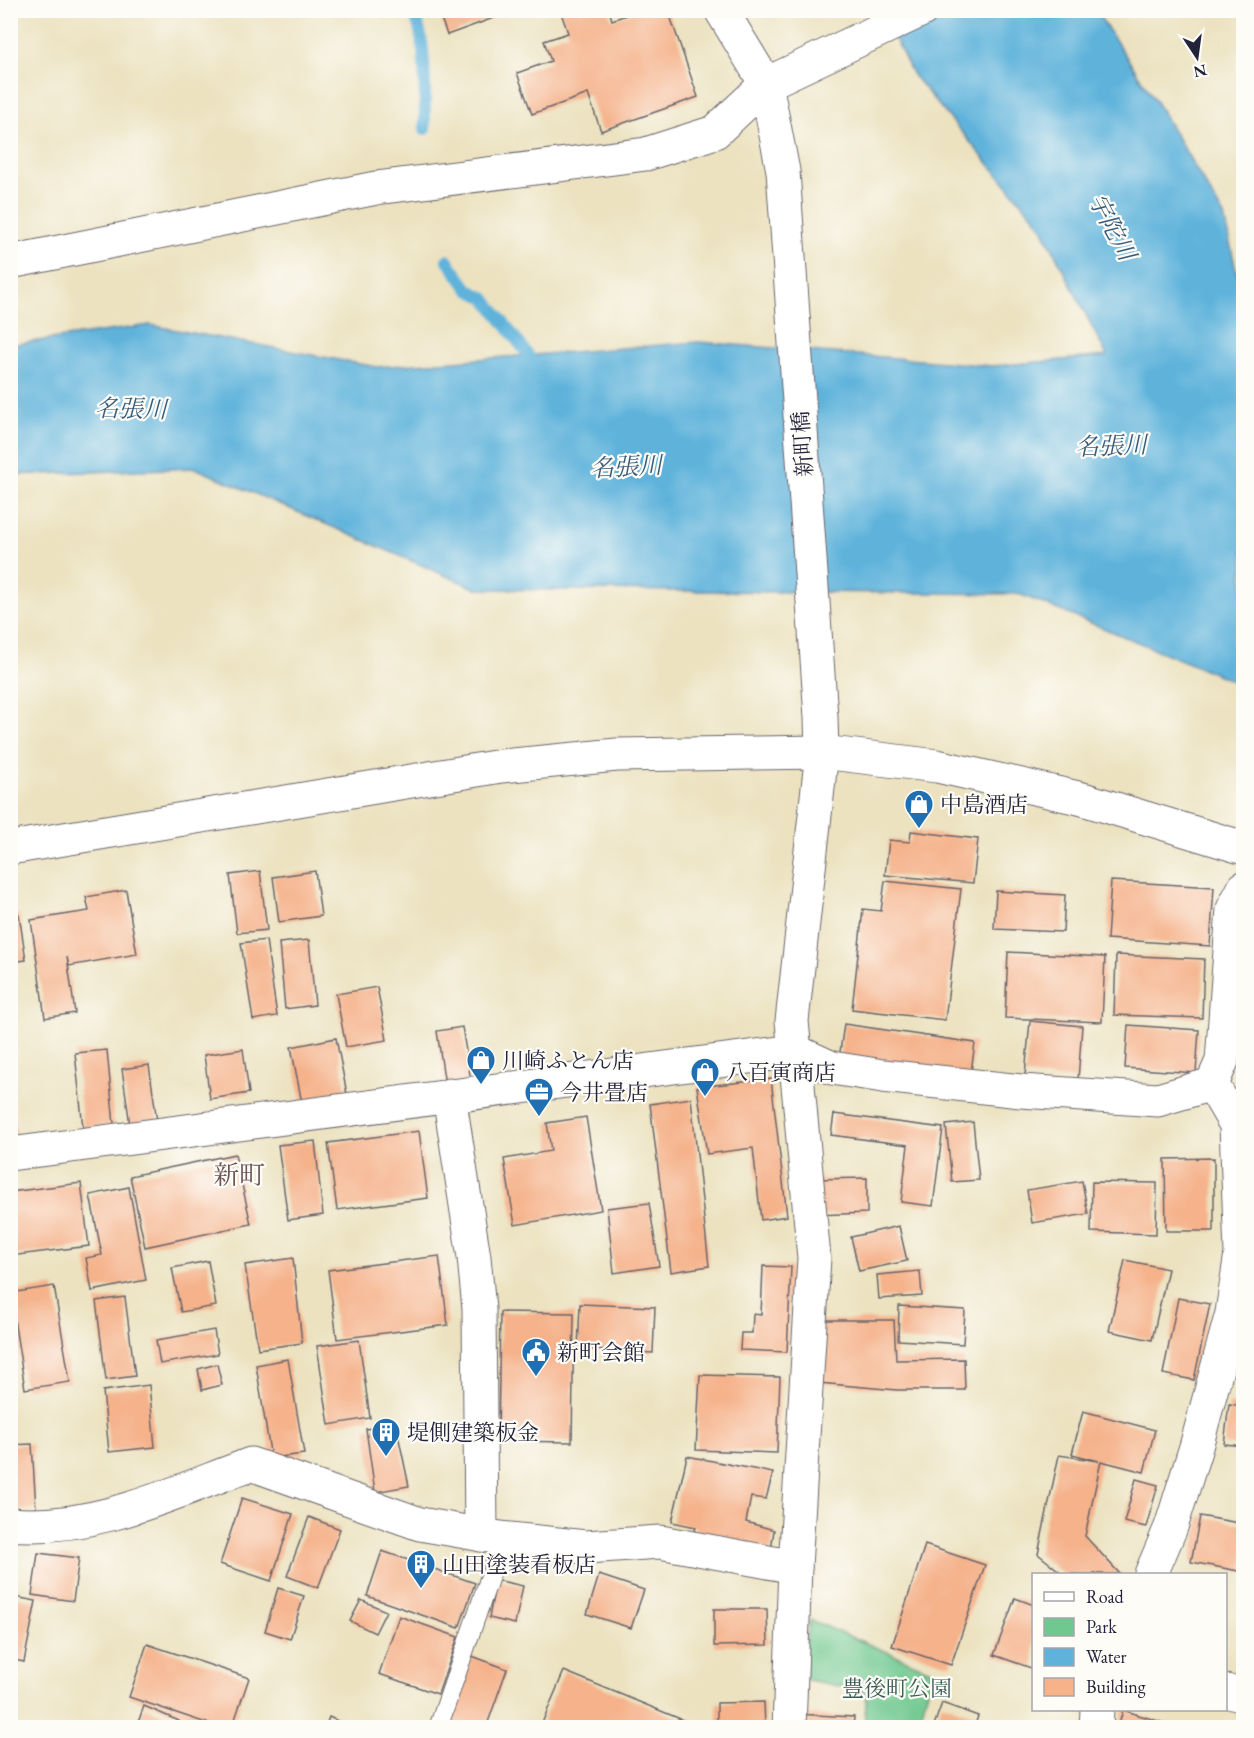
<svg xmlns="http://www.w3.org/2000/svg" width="1254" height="1738" viewBox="0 0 1254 1738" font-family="'EB Garamond','Noto Serif JP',serif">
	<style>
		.green { fill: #6fc88f; stroke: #487565; stroke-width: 1.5 }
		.water { fill: #5fb3db; stroke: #406a8b; stroke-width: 1.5 }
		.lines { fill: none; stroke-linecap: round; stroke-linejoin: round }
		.stream { stroke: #5fb3db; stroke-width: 12 }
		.building { fill: #f5b28b }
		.lane-casing { stroke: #69656a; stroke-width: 20 }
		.street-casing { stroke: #69656a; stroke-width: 35 }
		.lane { stroke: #fff; stroke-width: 18 }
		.street { stroke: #fff; stroke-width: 33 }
		.labels { text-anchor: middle; stroke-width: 4.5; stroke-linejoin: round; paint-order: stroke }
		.street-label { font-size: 22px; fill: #22223b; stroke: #fdfcf7 }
		.poi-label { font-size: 22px; fill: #22223b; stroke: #fdfcf7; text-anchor: start }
		.park-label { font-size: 22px; fill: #3d5c58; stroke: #fdfcf7 }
		.water-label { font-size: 24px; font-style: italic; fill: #3a5c7b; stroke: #fdfcf7 }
		.quarter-label { font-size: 26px; fill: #6c5457; stroke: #fdfcf7 }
	</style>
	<rect width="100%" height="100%" fill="#fdfcf7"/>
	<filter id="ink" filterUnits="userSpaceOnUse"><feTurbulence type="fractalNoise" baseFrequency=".0167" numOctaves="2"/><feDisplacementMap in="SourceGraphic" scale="12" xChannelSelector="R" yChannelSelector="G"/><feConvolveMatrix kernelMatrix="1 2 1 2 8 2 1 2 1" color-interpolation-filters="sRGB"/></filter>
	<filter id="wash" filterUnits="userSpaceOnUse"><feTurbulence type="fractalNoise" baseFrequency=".008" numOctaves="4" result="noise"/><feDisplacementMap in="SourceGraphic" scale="24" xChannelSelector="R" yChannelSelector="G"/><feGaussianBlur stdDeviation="1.35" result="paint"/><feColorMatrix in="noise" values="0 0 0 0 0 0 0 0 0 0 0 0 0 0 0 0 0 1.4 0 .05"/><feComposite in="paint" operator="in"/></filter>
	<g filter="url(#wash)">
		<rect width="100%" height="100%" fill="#ece2c0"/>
		<!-- green -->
		<polygon class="green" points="810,1620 933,1671 918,1727 864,1727 867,1692 798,1678"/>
		<!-- water -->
		<polygon class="water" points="881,11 1096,11 1155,100 1224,216 1243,301 1243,685 1019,594 477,589 195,468 11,475 10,345 150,325 377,367 699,342 993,366 1107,356 1040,224 913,75"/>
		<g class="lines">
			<!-- stream -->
			<g class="stream">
				<path d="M410,10C429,28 424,103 425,129"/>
				<polyline points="447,260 469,290 485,298 538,368"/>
			</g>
		</g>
		<g id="blocks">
			<!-- building -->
			<g class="building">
				<polygon points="438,10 513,10 513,11 447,35"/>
				<polygon points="560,10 609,10 612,20 640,10 668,10 698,97 601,131 588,94 532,114 517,73 551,61 544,41 568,33"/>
				<polygon points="911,831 978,839 973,883 885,875 889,840 910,842"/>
				<polygon points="260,871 267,930 237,933 230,875"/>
				<polygon points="315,871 321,916 279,922 273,877"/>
				<polygon points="885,881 961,889 945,1020 852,1009 863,909 881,911"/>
				<polygon points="1111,881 1214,887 1210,946 1107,939"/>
				<polygon points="126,890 137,954 69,966 67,957 75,1013 45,1018 31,920 89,911 86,897"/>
				<polygon points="996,891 1065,895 1063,932 994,929"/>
				<polygon points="19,914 26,960 10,962 10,915"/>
				<polygon points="266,940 277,1016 253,1020 241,943"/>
				<polygon points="309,940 315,1005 285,1009 279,943"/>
				<polygon points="1008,952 1105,957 1102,1022 1005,1018"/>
				<polygon points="1116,955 1204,959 1202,1018 1114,1015"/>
				<polygon points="377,987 387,1040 346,1047 336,994"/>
				<polygon points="1030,1021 1082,1026 1078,1080 1025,1075"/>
				<polygon points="844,1024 975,1043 970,1079 839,1059"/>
				<polygon points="1128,1025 1199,1030 1196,1073 1125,1068"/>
				<polygon points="462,1027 471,1081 445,1085 437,1031"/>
				<polygon points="336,1038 348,1099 303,1108 291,1047"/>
				<polygon points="243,1049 249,1093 210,1099 204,1055"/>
				<polygon points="107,1050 114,1125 83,1128 75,1053"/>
				<polygon points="149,1065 157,1121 130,1125 122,1069"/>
				<polygon points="771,1079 787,1216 761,1220 753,1148 707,1154 697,1087"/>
				<polygon points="691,1098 709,1266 671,1272 650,1104"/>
				<polygon points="10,1101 17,1135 10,1136"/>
				<polygon points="834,1114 943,1128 933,1206 901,1202 908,1145 831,1135"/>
				<polygon points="586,1117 601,1210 515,1225 504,1159 551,1151 547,1123"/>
				<polygon points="973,1122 979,1180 952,1182 946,1125"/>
				<polygon points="419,1131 428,1198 337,1210 328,1143"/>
				<polygon points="315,1141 323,1215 288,1220 278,1145"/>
				<polygon points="235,1154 251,1224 145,1247 130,1176"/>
				<polygon points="1214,1158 1214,1231 1166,1231 1165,1159"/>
				<polygon points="867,1178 867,1213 816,1215 815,1179"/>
				<polygon points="1082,1181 1088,1214 1032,1223 1027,1190"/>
				<polygon points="1092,1182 1157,1183 1156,1234 1091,1232"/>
				<polygon points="81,1183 89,1246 10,1256 10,1192"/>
				<polygon points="129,1187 146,1280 92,1291 86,1258 102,1255 90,1195"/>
				<polygon points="649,1203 659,1266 614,1273 607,1208"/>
				<polygon points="899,1226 907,1261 859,1271 851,1237"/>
				<polygon points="439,1256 448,1325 337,1339 328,1270"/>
				<polygon points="293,1258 302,1343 258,1349 245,1265"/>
				<polygon points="1125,1260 1168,1269 1152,1340 1109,1331"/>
				<polygon points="208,1261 216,1306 181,1312 172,1268"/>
				<polygon points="763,1266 791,1267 787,1352 740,1350 741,1333 752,1333 753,1314 761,1315"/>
				<polygon points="920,1271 922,1296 879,1299 877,1275"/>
				<polygon points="54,1286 70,1382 25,1389 10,1293"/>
				<polygon points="125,1297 135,1376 106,1380 96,1301"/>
				<polygon points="1178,1298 1210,1304 1194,1380 1163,1374"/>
				<polygon points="580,1304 655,1307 653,1353 578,1349"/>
				<polygon points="899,1306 965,1310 963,1344 898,1340"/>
				<polygon points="500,1312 574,1313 572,1442 498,1441"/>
				<polygon points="819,1320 894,1320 896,1360 964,1359 965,1390 897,1390 819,1383"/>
				<polygon points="214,1330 218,1354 160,1364 156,1340"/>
				<polygon points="359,1340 370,1418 329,1425 317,1346"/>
				<polygon points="288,1359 304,1454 271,1458 256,1365"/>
				<polygon points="217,1364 222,1385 202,1390 198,1369"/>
				<polygon points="700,1375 780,1377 777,1453 696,1450"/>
				<polygon points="149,1385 155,1447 109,1452 103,1391"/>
				<polygon points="1229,1404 1244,1406 1244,1446 1224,1444"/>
				<polygon points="1083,1411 1155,1430 1144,1472 1101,1461 1085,1536 1120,1574 1063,1574 1038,1554 1059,1455 1099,1461 1072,1454"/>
				<polygon points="396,1425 409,1486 375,1492 366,1429"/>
				<polygon points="32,1444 36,1509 10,1511 10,1445"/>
				<polygon points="687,1456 773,1473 766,1499 751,1497 746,1522 774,1530 771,1550 694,1533 696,1527 672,1522"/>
				<polygon points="1136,1479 1158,1485 1146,1527 1124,1522"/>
				<polygon points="242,1498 293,1514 271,1581 220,1564"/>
				<polygon points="1200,1516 1244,1524 1244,1572 1191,1562"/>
				<polygon points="309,1517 340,1529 318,1588 287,1576"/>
				<polygon points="925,1545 985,1565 951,1665 892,1646"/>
				<polygon points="382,1551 475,1583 459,1628 367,1596"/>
				<polygon points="38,1553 79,1558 73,1601 32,1595"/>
				<polygon points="599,1575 644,1590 631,1628 587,1614"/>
				<polygon points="496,1580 523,1586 515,1624 489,1618"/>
				<polygon points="278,1588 304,1596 290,1639 265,1631"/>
				<polygon points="10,1596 36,1601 24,1662 10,1659"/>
				<polygon points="1015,1598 1034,1605 1034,1669 994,1655"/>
				<polygon points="361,1600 386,1611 375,1633 350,1621"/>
				<polygon points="714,1609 767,1609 768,1645 714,1646"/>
				<polygon points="399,1616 458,1637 438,1694 379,1674"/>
				<polygon points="147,1644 249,1678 232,1728 221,1728 129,1697"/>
				<polygon points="472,1656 507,1669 486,1728 446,1728"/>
				<polygon points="564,1671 700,1727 700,1728 540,1728"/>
				<polygon points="10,1690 18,1692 11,1718 10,1717"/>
				<polygon points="764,1702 765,1728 717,1728 717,1703"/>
				<polygon points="942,1703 978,1716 974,1728 933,1728"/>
				<polygon points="144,1706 179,1721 176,1728 136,1728"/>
				<polygon points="1123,1710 1177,1727 1177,1728 1118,1728"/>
				<polygon points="795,1714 854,1717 853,1728 794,1728"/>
				<polygon points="329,1717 353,1728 325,1728"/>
			</g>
		</g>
	</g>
	<g filter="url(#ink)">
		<use href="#blocks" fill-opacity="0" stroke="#69656a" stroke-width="1.5"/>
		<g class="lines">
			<!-- lane casing -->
			<g class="lane-casing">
				<polyline id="lane" points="438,1728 498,1553 500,1538"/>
			</g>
			<!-- street casing -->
			<g class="street-casing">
				<g id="street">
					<polyline points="721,10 766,84 783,171 821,717 822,752 792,1021 814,1258 795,1567 789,1728"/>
					<polyline points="10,262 376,188 646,154 715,132 766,84 922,10"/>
					<polyline points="10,848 501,766 617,755 822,752 937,766 1083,799 1244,848"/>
					<polyline points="1212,1084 1222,1061 1233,909 1244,888"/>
					<polyline points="449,1095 474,1257 479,1309 481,1535"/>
					<polyline points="10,1154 795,1051 832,1068 883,1076 1021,1091 1158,1100 1212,1084"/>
					<path d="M10,1524C94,1532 175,1492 251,1464L420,1524L500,1538L586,1547L660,1542L795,1567"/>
					<polyline points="1151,1574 1171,1527 1196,1447 1232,1313 1241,1253 1236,1125 1212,1084"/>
					<polyline points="1226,1691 1244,1696"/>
					<polyline points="1096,1728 1097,1710"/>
				</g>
			</g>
			<!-- lane -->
			<use href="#lane" class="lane"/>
			<!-- street -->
			<use href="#street" class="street"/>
		</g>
	</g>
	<!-- icons -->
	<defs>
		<g id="shop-pin" transform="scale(1.5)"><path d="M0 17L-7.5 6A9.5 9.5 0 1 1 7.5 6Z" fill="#1f6fb2" stroke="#fdfcf7"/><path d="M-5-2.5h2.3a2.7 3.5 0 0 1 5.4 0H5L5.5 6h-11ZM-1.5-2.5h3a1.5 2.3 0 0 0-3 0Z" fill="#fff"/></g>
		<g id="office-pin" transform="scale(1.5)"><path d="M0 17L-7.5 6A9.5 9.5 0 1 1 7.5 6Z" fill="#1f6fb2" stroke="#fdfcf7"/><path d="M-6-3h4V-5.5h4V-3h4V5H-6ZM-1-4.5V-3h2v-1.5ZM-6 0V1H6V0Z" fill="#fff"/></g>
		<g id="civic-pin" transform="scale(1.5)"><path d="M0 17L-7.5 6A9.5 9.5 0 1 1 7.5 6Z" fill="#1f6fb2" stroke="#fdfcf7"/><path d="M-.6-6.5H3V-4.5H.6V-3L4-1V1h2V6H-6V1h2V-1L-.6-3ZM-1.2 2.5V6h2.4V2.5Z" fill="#fff"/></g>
		<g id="building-pin" transform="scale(1.5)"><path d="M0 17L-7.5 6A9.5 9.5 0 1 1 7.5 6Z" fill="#1f6fb2" stroke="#fdfcf7"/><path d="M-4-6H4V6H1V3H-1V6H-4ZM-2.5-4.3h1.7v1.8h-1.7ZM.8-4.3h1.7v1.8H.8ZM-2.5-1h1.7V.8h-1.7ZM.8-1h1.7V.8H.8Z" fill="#fff"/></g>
	</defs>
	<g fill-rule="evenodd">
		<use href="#shop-pin" x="919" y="804"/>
		<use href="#shop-pin" x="481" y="1060"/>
		<use href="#shop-pin" x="705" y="1072"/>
		<use href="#office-pin" x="539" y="1092"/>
		<use href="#civic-pin" x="536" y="1352"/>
		<use href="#building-pin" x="386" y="1432"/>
		<use href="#building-pin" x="421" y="1564"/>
	</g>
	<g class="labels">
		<!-- street labels -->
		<g class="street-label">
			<text transform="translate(802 444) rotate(-94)" y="8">新町橋</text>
		</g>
		<!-- poi labels -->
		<g class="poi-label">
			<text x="940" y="812">中島酒店</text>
			<text x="502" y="1068">川崎ふとん店</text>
			<text x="726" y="1080">八百寅商店</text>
			<text x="560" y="1100">今井畳店</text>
			<text x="557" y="1360">新町会館</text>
			<text x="407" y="1440">堤側建築板金</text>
			<text x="442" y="1572">山田塗装看板店</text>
		</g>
		<!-- park labels -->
		<g class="park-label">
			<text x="897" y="1696">豊後町公園</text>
		</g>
		<!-- water labels -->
		<g class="water-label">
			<text transform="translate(1112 227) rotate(62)" y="8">宇陀川</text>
			<text transform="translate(131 409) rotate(1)" y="8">名張川</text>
			<text transform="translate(1111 446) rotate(-2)" y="8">名張川</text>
			<text transform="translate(626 467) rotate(-3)" y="8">名張川</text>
		</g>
		<!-- quarter labels -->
		<g class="quarter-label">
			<text x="239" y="1184">新町</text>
		</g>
	</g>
	<!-- margin -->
	<rect width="1254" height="1738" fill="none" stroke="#fdfcf7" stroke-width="36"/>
	<!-- legend -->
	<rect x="1032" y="1573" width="195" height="138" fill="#fdfcf7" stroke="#a5a5ac" stroke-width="1.5"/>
	<rect x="1044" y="1592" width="30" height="9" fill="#ffffff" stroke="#a5a5ac" stroke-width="1.5"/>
	<text x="1086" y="1603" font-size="18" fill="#22223b">Road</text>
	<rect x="1044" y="1618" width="30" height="18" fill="#6fc88f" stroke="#a5a5ac" stroke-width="1.5"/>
	<text x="1086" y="1633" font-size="18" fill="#22223b">Park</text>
	<rect x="1044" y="1648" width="30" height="18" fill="#5fb3db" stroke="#a5a5ac" stroke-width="1.5"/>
	<text x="1086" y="1663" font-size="18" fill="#22223b">Water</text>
	<rect x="1044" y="1678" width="30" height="18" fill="#f5b28b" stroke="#a5a5ac" stroke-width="1.5"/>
	<text x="1086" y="1693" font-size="18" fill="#22223b">Building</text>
	<!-- north arrow -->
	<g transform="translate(1197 57) rotate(167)" stroke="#fdfcf7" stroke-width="4.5" paint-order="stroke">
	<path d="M0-4.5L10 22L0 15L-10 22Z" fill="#22223b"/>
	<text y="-9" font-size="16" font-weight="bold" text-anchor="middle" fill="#22223b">N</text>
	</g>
</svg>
